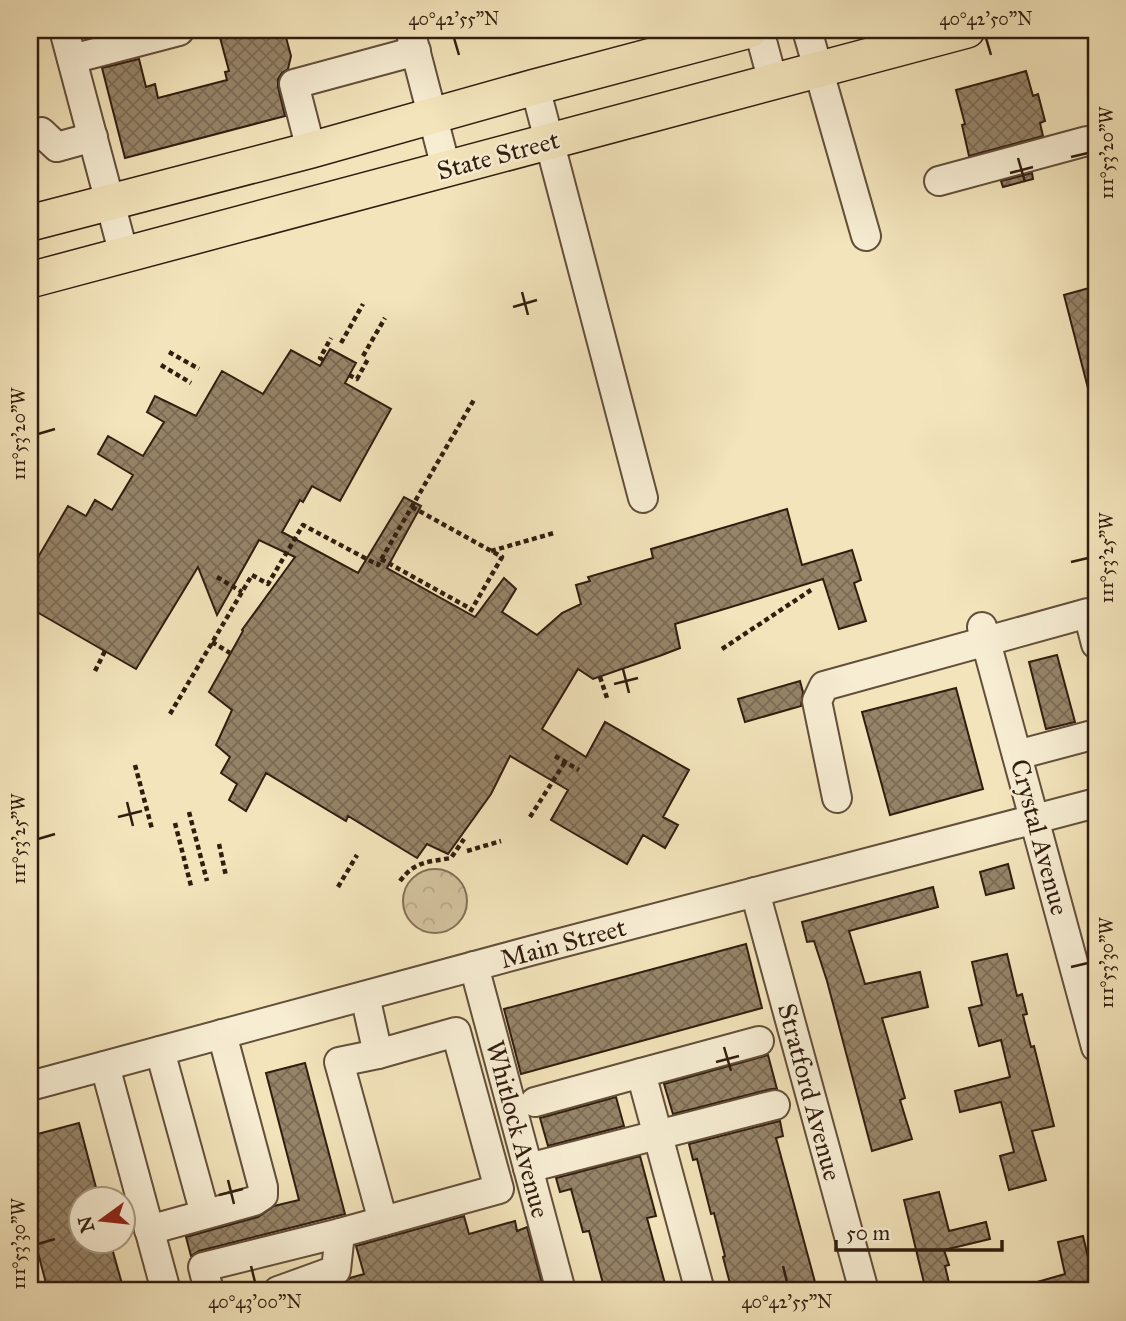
<svg xmlns="http://www.w3.org/2000/svg" width="1126" height="1321" viewBox="0 0 1126 1321" font-family="'IM FELL Great Primer',serif">
	<style>
		.forest { fill: url(#forest-crowns); stroke: #827056; stroke-width: 2 }
		.building { fill: url(#building-cross-hatch); stroke: #311d0f; stroke-width: 2 }
		.lines { fill: none; stroke-linecap: round; stroke-linejoin: round }
		.minor-casing { stroke: #624f3a; stroke-width: 32 }
		.major-casing { stroke: #311d0f; stroke-width: 38 }
		.path { stroke: #311d0f; stroke-width: 4.5; stroke-dasharray: 5 3.5; stroke-linecap: butt }
		.minor { stroke: #f7edd3; stroke-width: 28 }
		.major { stroke: #f3e4bb; stroke-width: 35 }
		.ticks { fill: none; stroke: #311d0f; stroke-width: 2.5 }
		.labels { text-anchor: middle; stroke-width: 5; stroke-linejoin: round; paint-order: stroke }
		.street-label { font-size: 26px; fill: #311d0f; stroke: #f7edd3 }
		.neatline { fill: none; stroke: #311d0f; stroke-width: 2.5 }
		.ticks-label { font-size: 18px; text-anchor: middle; fill: #311d0f }
	</style>
	<defs>
		<pattern id="forest-crowns" width="20" height="18" patternUnits="userSpaceOnUse" patternTransform="scale(1.75)"><rect width="20" height="18" fill="#d2c29e"/><path d="M2 6a3 3 0 1 1 6 0M12 15a3 3 0 1 1 6 0" fill="none" stroke="#b5a687"/></pattern>
		<pattern id="building-cross-hatch" width="8" height="8" patternUnits="userSpaceOnUse" patternTransform="scale(1.75)"><rect width="8" height="8" fill="#968468"/><path d="M0 0l8 8M0 8l8-8" fill="none" stroke="#7b6b54"/></pattern>
	</defs>
	<rect width="100%" height="100%" fill="#f3e4bb"/>
	<filter id="stains"><feTurbulence type="fractalNoise" baseFrequency=".00286" numOctaves="4"/><feColorMatrix values="0 0 0 0 .2 0 0 0 0 .09 0 0 0 0 .02 0 0 0 .5 -.17"/></filter>
	<radialGradient id="worn" r=".72"><stop offset=".6" stop-color="#630" stop-opacity="0"/><stop offset="1" stop-color="#630" stop-opacity=".3"/></radialGradient>
	<!-- forest -->
	<circle class="forest" cx="435" cy="901" r="32"/>
	<!-- building -->
	<g class="building">
		<polygon points="218,30 284,30 291,56 288,69 282,73 278,79 278,87 285,116 125,158 102,68 139,59 146,87 155,84 158,98 227,80 225,72 229,71"/>
		<polygon points="1026,71 1033,96 1038,94 1045,121 1040,123 1043,136 969,156 962,125 965,124 956,90"/>
		<polygon points="1032,173 1033,179 1003,187 1001,181"/>
		<polygon points="1096,286 1096,396 1090,396 1064,295"/>
		<polygon points="330,349 356,363 345,383 391,409 340,501 312,486 303,502 300,500 282,532 358,573 404,497 421,506 387,568 475,617 504,578 516,589 502,612 537,635 562,613 581,604 576,585 590,581 588,577 653,558 651,549 787,509 802,565 852,550 861,580 854,583 866,621 839,629 823,579 675,624 680,648 662,655 593,679 578,669 542,729 586,757 605,722 689,770 663,817 678,825 665,848 643,835 627,864 551,820 568,790 510,756 491,794 448,854 427,844 417,858 348,816 346,821 266,773 246,811 229,800 237,784 221,773 230,757 216,745 232,710 209,692 243,631 242,630 295,557 259,540 217,615 198,567 136,669 30,608 30,571 68,506 86,516 95,500 112,510 133,475 98,454 108,436 143,456 164,422 147,412 155,396 196,416 222,371 263,394 291,350 320,366"/>
		<polygon points="1057,655 1075,722 1046,729 1029,662"/>
		<polygon points="800,681 803,692 801,706 745,722 738,699"/>
		<polygon points="956,688 983,789 890,815 862,712"/>
		<polygon points="1008,864 1014,888 986,895 980,872"/>
		<polygon points="933,887 938,907 849,931 865,984 920,972 928,1007 882,1018 905,1098 900,1100 912,1139 872,1151 827,981 814,941 807,942 802,922"/>
		<polygon points="746,944 762,1008 521,1074 504,1009"/>
		<polygon points="1007,954 1017,996 1022,994 1027,1014 1023,1015 1031,1047 1034,1046 1054,1126 1032,1131 1046,1180 1009,1190 1000,1156 1014,1152 1001,1102 960,1112 955,1091 1010,1077 1001,1040 979,1046 969,1008 982,1005 972,962"/>
		<polygon points="768,1055 777,1089 771,1089 673,1114 664,1084"/>
		<polygon points="305,1063 345,1214 199,1251 191,1256 186,1237 258,1217 274,1206 299,1200 266,1073"/>
		<polygon points="616,1097 624,1126 548,1146 540,1118"/>
		<polygon points="780,1121 783,1136 776,1138 815,1282 782,1291 732,1291 723,1257 725,1256 714,1213 711,1214 697,1159 693,1160 689,1144"/>
		<polygon points="79,1123 99,1199 80,1199 80,1241 110,1241 124,1291 48,1291 30,1222 30,1136"/>
		<polygon points="640,1156 656,1216 647,1218 667,1291 605,1291 589,1231 583,1232 571,1189 560,1192 556,1178"/>
		<polygon points="939,1192 949,1231 986,1222 990,1239 944,1250 949,1265 945,1266 951,1291 926,1291 904,1200"/>
		<polygon points="464,1216 469,1234 515,1221 517,1231 527,1227 544,1291 326,1291 342,1285 350,1278 364,1274 356,1246"/>
		<polygon points="1083,1236 1096,1291 1023,1291 1023,1286 1065,1274 1058,1242"/>
	</g>
	<g class="lines">
		<!-- minor casing -->
		<g class="minor-casing">
			<g id="minor">
				<polyline points="64,30 124,255"/>
				<polyline points="410,30 446,168"/>
				<polyline points="759,30 773,82"/>
				<polyline points="807,30 866,236"/>
				<polyline points="72,59 179,31 179,30"/>
				<polyline points="535,87 643,498"/>
				<polyline points="30,135 41,132 57,147 93,137"/>
				<polyline points="311,150 294,84 416,51"/>
				<polyline points="939,181 1087,141"/>
				<polyline points="982,627 1096,1047"/>
				<polyline points="1017,755 1096,734"/>
				<polyline points="837,798 817,701 824,686 1088,613 1096,644"/>
				<polyline points="755,892 864,1291"/>
				<polyline points="474,966 561,1291"/>
				<polyline points="160,1051 205,1214"/>
				<polyline points="378,1054 339,1062 383,1221"/>
				<polyline points="105,1066 166,1291"/>
				<polyline points="641,1073 759,1041"/>
				<polyline points="30,1086 530,951 1096,803"/>
				<polyline points="535,1102 641,1073 700,1291"/>
				<polyline points="528,1168 775,1105"/>
				<polyline points="149,1230 254,1201 263,1195 263,1187 222,1034"/>
				<polyline points="209,1291 203,1267 340,1233 499,1189 456,1032 378,1054 365,996"/>
				<polyline points="278,1291 336,1270 340,1233"/>
			</g>
		</g>
		<!-- major casing -->
		<g class="major-casing">
			<g id="major">
				<polyline points="30,223 311,150 535,87 750,30"/>
				<polyline points="30,280 967,30"/>
			</g>
		</g>
		<!-- path -->
		<g class="path">
			<polyline points="341,343 363,304"/>
			<polyline points="169,352 199,369"/>
			<polyline points="363,356 385,318"/>
			<polyline points="323,360 320,358 331,338"/>
			<polyline points="161,365 191,383"/>
			<polyline points="349,375 357,379 368,359"/>
			<polyline points="412,507 502,557 469,614"/>
			<polyline points="491,551 554,533"/>
			<polyline points="381,559 471,609"/>
			<polyline points="217,577 242,592"/>
			<polyline points="212,642 230,653"/>
			<polyline points="722,649 811,590"/>
			<polyline points="95,671 105,651"/>
			<polyline points="600,677 607,698"/>
			<polyline points="170,714 252,575 268,584 303,525 378,565 475,398"/>
			<polyline points="555,756 579,770"/>
			<polyline points="135,765 152,829"/>
			<polyline points="189,812 207,881"/>
			<polyline points="530,817 565,762"/>
			<polyline points="175,823 191,886"/>
			<polyline points="219,844 226,876"/>
			<polyline points="467,851 501,841"/>
			<path d="M400,881C415,861 428,862 451,858L464,839"/>
			<polyline points="338,887 357,855"/>
		</g>
		<!-- minor -->
		<use href="#minor" class="minor"/>
		<!-- major -->
		<use href="#major" class="major"/>
	</g>
	<!-- ticks -->
	<path class="ticks" d="M454,38L459,55M986,38L991,55M1071,157L1088,153M1018,158L1025,182M1010,173L1033,167M522,292L528,315M513,307L537,300M38,434L55,429M1071,562L1088,558M623,669L629,693M614,684L638,678M127,802L133,826M118,817L142,811M38,839L55,834M1071,967L1088,963M724,1047L731,1071M716,1062L739,1056M228,1180L234,1204M219,1195L243,1189M38,1244L55,1239M251,1266L255,1282M783,1266L787,1282"/>
	<g class="labels">
		<!-- street labels -->
		<g class="street-label">
			<text transform="translate(498 155) rotate(-15)" y="9">State Street</text>
			<text transform="translate(1040 837) rotate(75)" y="9">Crystal Avenue</text>
			<text transform="translate(563 943) rotate(-15)" y="9">Main Street</text>
			<text transform="translate(810 1092) rotate(75)" y="9">Stratford Avenue</text>
			<text transform="translate(518 1129) rotate(75)" y="9">Whitlock Avenue</text>
		</g>
	</g>
	<!-- margin -->
	<rect width="1126" height="1321" fill="none" stroke="#f3e4bb" stroke-width="77"/>
	<!-- north arrow -->
	<g transform="translate(102 1220) rotate(255)"><circle r="33" fill="#f7edd3" stroke="#a89a85" stroke-width="2"/>
	<path d="M0-5L12 26L0 18L-12 26Z" fill="#8f2418"/>
	<text y="-10" font-size="19" font-weight="bold" text-anchor="middle" fill="#311d0f">N</text>
	</g>
	<!-- scale -->
	<path d="M836 1240v10h166v-10" fill="none" stroke="#311d0f" stroke-width="3.5"/>
	<text x="846" y="1240" font-size="21" fill="#311d0f" stroke="#f7edd3" stroke-width="5" paint-order="stroke">50 m</text>
	<rect x="38" y="38" width="1050" height="1244" class="neatline"/>
	<g class="ticks-label">
		<text x="454" y="25">40°42'55"N</text>
		<text x="986" y="25">40°42'50"N</text>
		<text transform="translate(1107 153) rotate(-90)" y="6">111°53'20"W</text>
		<text transform="translate(19 434) rotate(-90)" y="6">111°53'20"W</text>
		<text transform="translate(1107 558) rotate(-90)" y="6">111°53'25"W</text>
		<text transform="translate(19 839) rotate(-90)" y="6">111°53'25"W</text>
		<text transform="translate(1107 963) rotate(-90)" y="6">111°53'30"W</text>
		<text transform="translate(19 1244) rotate(-90)" y="6">111°53'30"W</text>
		<text x="255" y="1308">40°43'00"N</text>
		<text x="787" y="1308">40°42'55"N</text>
	</g>
	<rect width="100%" height="100%" filter="url(#stains)"/>
	<rect width="100%" height="100%" fill="url(#worn)"/>
</svg>
